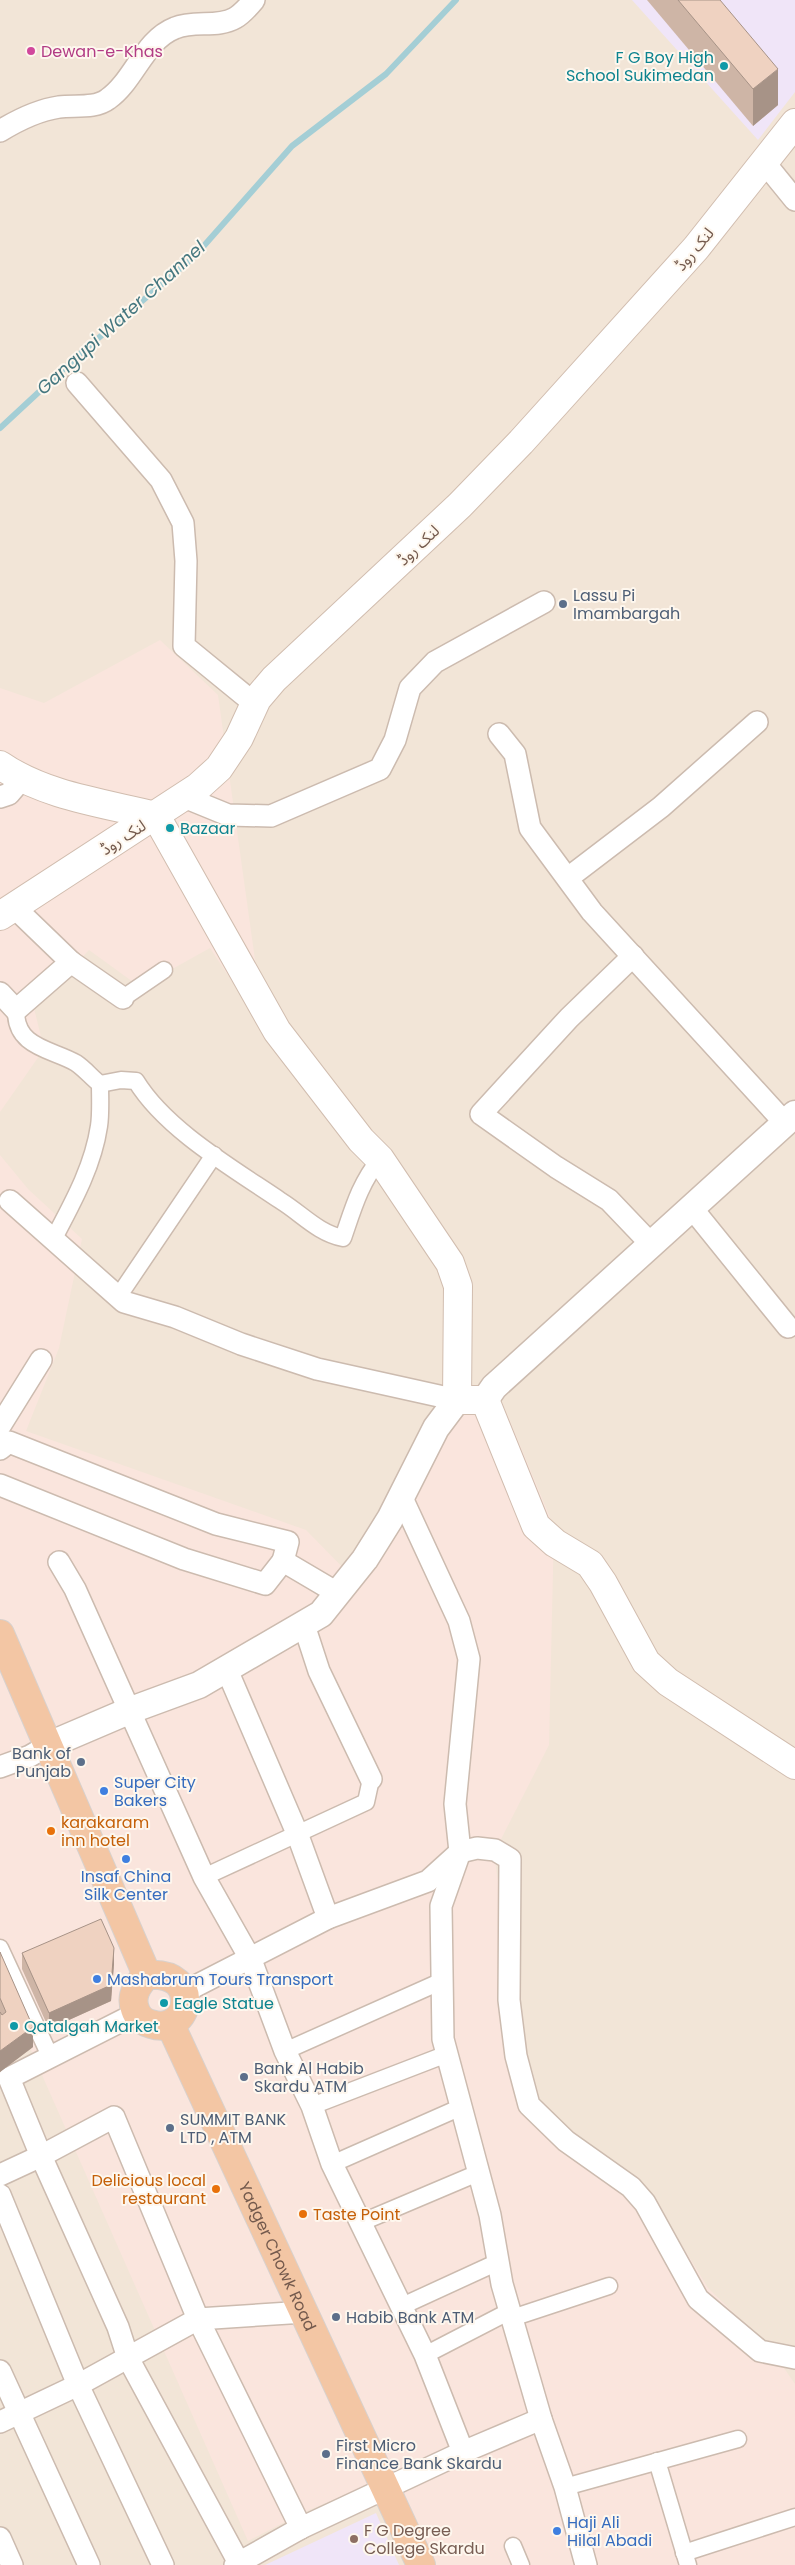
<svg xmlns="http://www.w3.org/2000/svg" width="795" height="2565" viewBox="0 0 795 2565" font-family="Poppins,'Noto Sans Arabic',sans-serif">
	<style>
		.residential { fill: #f2e5d7 }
		.commercial { fill: #fae5dd }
		.education { fill: #f0e5f8 }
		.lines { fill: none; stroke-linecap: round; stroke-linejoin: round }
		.stream { stroke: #a4ced5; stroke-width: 6 }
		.pedestrian-casing { stroke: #ccbbaf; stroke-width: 19 }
		.minor-casing { stroke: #ccbbaf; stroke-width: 24 }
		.tertiary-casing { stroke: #ccbbaf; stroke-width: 29 }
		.secondary-casing { stroke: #d1bdaf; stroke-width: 30 }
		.trunk-casing { stroke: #d8d1cd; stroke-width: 30 }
		.pedestrian { stroke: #fff; stroke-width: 16 }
		.minor { stroke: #fff; stroke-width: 21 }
		.tertiary { stroke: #fff; stroke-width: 26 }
		.secondary { stroke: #fff; stroke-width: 28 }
		.trunk { stroke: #f3c6a4; stroke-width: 28 }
		.wall { fill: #ceb5a6 }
		.shaded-wall { fill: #a79387 }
		.building { fill: #efd2c1; stroke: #a79387 }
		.hotel-dot { fill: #d1479c; stroke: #fef7ee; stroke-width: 2 }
		.culture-dot { fill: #0f9aa8; stroke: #fef7ee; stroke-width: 2 }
		.service-dot { fill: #5c6f8a; stroke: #fef7ee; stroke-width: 2 }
		.shop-dot { fill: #3f7fe0; stroke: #fef7ee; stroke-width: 2 }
		.food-dot { fill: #e8710a; stroke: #fef7ee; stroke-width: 2 }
		.education-dot { fill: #8d6e63; stroke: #fef7ee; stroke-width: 2 }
		.labels { text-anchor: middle; stroke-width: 4; stroke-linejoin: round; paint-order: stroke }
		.hotel-label { font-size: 16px; fill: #b23c85; stroke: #fef7ee; text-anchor: start }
		.culture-label { font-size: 16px; fill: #0d838f; stroke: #fef7ee; text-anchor: start }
		.street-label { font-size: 16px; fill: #745a4d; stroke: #fef7ee }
		.service-label { font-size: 16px; fill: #4e5e75; stroke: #fef7ee; text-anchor: start }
		.shop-label { font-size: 16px; fill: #366cbe; stroke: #fef7ee; text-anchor: start }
		.food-label { font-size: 16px; fill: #c56008; stroke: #fef7ee; text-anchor: start }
		.education-label { font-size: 16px; fill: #785e54; stroke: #fef7ee; text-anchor: start }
		.water-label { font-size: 18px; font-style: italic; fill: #45777f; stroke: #fef7ee }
	</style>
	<rect width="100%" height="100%" fill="#fbf3e8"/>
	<!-- residential -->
	<rect class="residential" x="0" y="0" width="795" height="2565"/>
	<!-- commercial -->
	<g class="commercial">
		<polygon points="160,640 218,695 265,1031 210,948 140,987 89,950 34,1008 44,1049 0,1112 0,688 44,703"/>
		<polygon points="0,1155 28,1189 82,1239 59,1348 26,1431 306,1530 357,1582 475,1388 497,1390 554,1527 549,1745 494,1853 529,2099 577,2145 647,2188 708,2288 770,2348 795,2384 795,2565 432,2565 371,2484 302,2513 248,2541 0,1980"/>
	</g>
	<!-- education -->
	<g class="education">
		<polygon points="632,0 795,0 795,92 758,140"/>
		<polygon points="376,2513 399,2565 265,2565"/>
	</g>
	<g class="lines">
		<!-- stream -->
		<polyline class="stream" points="0,428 82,352 194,257 292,146 386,74 456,0"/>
		<!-- pedestrian casing -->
		<g class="pedestrian-casing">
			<g id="pedestrian">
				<polyline points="123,998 164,970"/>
				<path d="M16,1010C15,1048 52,1049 76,1063C85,1069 92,1078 100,1084C100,1098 101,1113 99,1126C93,1167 72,1204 53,1240"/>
				<path d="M100,1084L121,1080L136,1081C166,1130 234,1169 281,1201C302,1214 318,1233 343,1238C353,1209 360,1183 380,1159"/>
				<polyline points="118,1297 214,1155"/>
				<polyline points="204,1877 366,1802 371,1779"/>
				<polyline points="0,1948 50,2056"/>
				<polyline points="285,2051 442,1981"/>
				<polyline points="312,2106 447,2054"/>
				<polyline points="332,2164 459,2108"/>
				<polyline points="360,2223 478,2173"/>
				<polyline points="400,2307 498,2262"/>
				<polyline points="512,2318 609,2286"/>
				<polyline points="425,2355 510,2311"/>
				<polyline points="657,2461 688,2565"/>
				<polyline points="565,2487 738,2439"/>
				<polyline points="513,2546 521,2565"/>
				<polyline points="684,2553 795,2517"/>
			</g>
		</g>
		<!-- minor casing -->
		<g class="minor-casing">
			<g id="minor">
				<path d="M0,131C18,120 39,110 59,107C75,105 95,109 108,99C134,81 144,40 175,28C194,20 218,28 235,18C242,14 249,6 254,0"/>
				<polyline points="764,162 795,200"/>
				<polyline points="77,383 161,480 183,523 186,561 184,646 255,704"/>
				<polyline points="499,734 515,754 530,828 592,912 785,1123"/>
				<polyline points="0,797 9,794 21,780"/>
				<polyline points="184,797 228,815 271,816 380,769 395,740 410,688 435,662 544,602"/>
				<polyline points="568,878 661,807 757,722"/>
				<polyline points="633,956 569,1018 481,1114 556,1167 609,1200 651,1244"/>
				<polyline points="71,962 123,998"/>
				<polyline points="0,993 16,1010 71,962 14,907"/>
				<polyline points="10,1201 124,1302 175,1317 241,1344 317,1369 457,1400"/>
				<polyline points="691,1207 788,1327"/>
				<polyline points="0,1426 41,1360"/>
				<polyline points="0,1449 9,1442 216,1524 288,1542 283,1561"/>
				<polyline points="0,1485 184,1559 265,1584 283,1561 339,1594"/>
				<polyline points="402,1498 459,1621 469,1659 455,1804 460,1852 441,1906 443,2039 490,2215 502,2284 541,2419 565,2487 586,2565"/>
				<polyline points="59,1562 75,1589 204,1877 251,1960 285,2051 312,2106 332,2164 425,2355 463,2452"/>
				<polyline points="304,1625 319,1671 371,1779"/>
				<polyline points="227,1670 297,1833 328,1918"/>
				<polyline points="0,1767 30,1756 49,1745"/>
				<polyline points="184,1992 328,1918 428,1881 460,1852 477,1848 495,1850 510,1859 509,2000 516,2056 529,2105 566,2141 631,2187 645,2203 698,2299 760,2351 795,2358"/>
				<polyline points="137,2013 9,2078 41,2156 118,2327 128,2358 239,2563"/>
				<polyline points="0,2175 41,2156 114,2117 198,2319 301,2528"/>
				<polyline points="0,2195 78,2385 163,2565"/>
				<polyline points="0,2371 89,2565"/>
				<polyline points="0,2422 78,2385 198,2319 305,2312"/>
				<polyline points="0,2538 12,2565"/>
				<polyline points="235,2565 301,2528 463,2452 541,2419"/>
			</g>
		</g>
		<!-- tertiary casing -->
		<g class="tertiary-casing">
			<g id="tertiary">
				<polyline points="485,1400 494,1387 795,1114"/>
				<polyline points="49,1745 131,1710 199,1685 321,1614 365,1559 390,1519 436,1428 457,1400"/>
			</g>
		</g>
		<!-- secondary casing -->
		<g class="secondary-casing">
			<g id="secondary">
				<path d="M0,765C45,796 103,803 156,816L277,1031L361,1140L380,1159L450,1263L458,1286L457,1400H485L536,1526L555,1543L590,1564L603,1583L646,1662L668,1682L795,1765"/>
				<polyline points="0,916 198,787 219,768 239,738 257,699 274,679 460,505 521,442 696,248 795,123"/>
			</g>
		</g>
		<!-- trunk casing -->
		<g class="trunk-casing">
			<g id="trunk">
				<polyline points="0,1634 147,1975"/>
				<path d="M147,1975C204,1970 190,2037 151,2024C143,2022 137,2016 135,2009C130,1995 138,1984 147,1975Z"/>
				<path id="s1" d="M170,2024L421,2565"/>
			</g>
		</g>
		<!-- pedestrian -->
		<use href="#pedestrian" class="pedestrian"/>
		<!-- minor -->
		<use href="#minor" class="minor"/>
		<!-- tertiary -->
		<use href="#tertiary" class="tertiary"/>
		<!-- secondary -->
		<use href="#secondary" class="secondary"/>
		<!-- trunk -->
		<use href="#trunk" class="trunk"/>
	</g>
	<!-- wall -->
	<g class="wall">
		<polygon points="647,0 720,0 778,105 753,126"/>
		<polygon points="0,1952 33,2047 0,2072"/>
		<polygon points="22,1953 114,1964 111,2001 49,2029 22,1969"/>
	</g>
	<!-- shaded-wall -->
	<g class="shaded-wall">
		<polygon points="778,69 778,105 753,126 753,89"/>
		<polygon points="114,1948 114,1964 111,2001 49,2029 49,2013"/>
		<polygon points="33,2027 33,2047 0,2072 0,2051"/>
	</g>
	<!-- building -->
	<g class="building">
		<polygon points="678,0 720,0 778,69 753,89"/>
		<polygon points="101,1919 114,1948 111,1985 49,2013 22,1953"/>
		<polygon points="0,1952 33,2027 0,2051 0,2012 2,2015 6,2012 0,1998"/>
	</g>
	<!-- markers -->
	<circle class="hotel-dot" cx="31" cy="51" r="5"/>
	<g class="culture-dot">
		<circle cx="724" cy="66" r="5"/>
		<circle cx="170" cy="828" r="5"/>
		<circle cx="164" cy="2003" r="5"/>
		<circle cx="14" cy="2026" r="5"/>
	</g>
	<g class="service-dot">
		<circle cx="563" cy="604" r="5"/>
		<circle cx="81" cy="1762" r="5"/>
		<circle cx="244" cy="2077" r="5"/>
		<circle cx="170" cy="2128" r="5"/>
		<circle cx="336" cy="2317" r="5"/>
		<circle cx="326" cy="2454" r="5"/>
	</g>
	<g class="shop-dot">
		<circle cx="104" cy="1791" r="5"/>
		<circle cx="126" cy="1859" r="5"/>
		<circle cx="97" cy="1979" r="5"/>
		<circle cx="557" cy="2531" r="5"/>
	</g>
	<g class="food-dot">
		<circle cx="51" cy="1831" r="5"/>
		<circle cx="216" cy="2189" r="5"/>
		<circle cx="303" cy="2214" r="5"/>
	</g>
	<circle class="education-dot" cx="354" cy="2539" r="5"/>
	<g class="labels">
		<!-- hotel labels -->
		<g class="hotel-label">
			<text x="41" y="57">Dewan-e-Khas</text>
		</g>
		<!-- culture labels -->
		<g class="culture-label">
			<text x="714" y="63" text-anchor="end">F G Boy High<tspan x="714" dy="18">School Sukimedan</tspan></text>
			<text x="180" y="834">Bazaar</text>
			<text x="174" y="2009">Eagle Statue</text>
			<text x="24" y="2032">Qatalgah Market</text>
		</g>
		<!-- street labels -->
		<g class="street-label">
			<text transform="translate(694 249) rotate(-50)" y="6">لنک روڈ</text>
			<text transform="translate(418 545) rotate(-43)" y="6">لنک روڈ</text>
			<text transform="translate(123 837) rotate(-33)" y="6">لنک روڈ</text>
			<text dy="6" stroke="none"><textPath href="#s1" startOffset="256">Yadger Chowk Road</textPath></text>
		</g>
		<!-- service labels -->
		<g class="service-label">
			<text x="573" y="601">Lassu Pi<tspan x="573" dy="18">Imambargah</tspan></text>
			<text x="71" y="1759" text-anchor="end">Bank of<tspan x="71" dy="18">Punjab</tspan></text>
			<text x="254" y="2074">Bank Al Habib<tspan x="254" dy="18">Skardu ATM</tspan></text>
			<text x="180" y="2125">SUMMIT BANK<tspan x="180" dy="18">LTD , ATM</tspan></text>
			<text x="346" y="2323">Habib Bank ATM</text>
			<text x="336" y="2451">First Micro<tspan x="336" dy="18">Finance Bank Skardu</tspan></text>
		</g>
		<!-- shop labels -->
		<g class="shop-label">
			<text x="114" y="1788">Super City<tspan x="114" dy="18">Bakers</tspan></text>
			<text x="126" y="1882" text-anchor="middle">Insaf China<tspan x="126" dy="18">Silk Center</tspan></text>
			<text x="107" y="1985">Mashabrum Tours Transport</text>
			<text x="567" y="2528">Haji Ali<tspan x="567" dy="18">Hilal Abadi</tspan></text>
		</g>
		<!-- food labels -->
		<g class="food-label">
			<text x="61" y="1828">karakaram<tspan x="61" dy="18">inn hotel</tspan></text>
			<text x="206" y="2186" text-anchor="end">Delicious local<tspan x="206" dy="18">restaurant</tspan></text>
			<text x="313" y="2220">Taste Point</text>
		</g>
		<!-- education labels -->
		<g class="education-label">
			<text x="364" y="2536">F G Degree<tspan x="364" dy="18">College Skardu</tspan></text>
		</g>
		<!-- water labels -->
		<g class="water-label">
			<text transform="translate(121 318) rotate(-42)" y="6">Gangupi Water Channel</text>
		</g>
	</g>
</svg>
